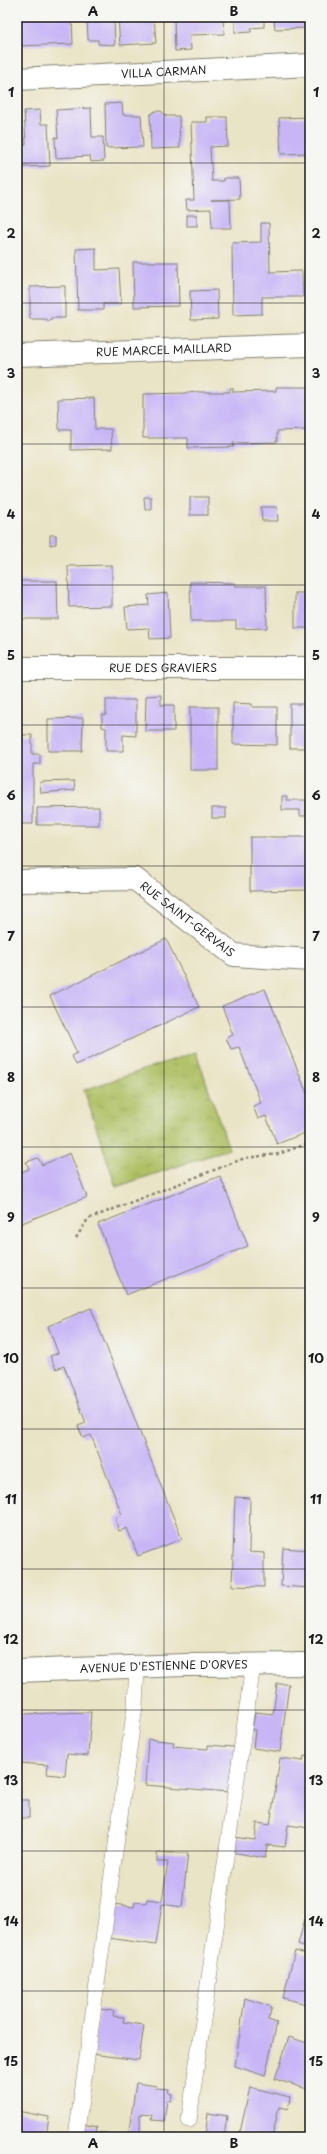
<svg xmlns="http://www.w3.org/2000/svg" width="327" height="2154" viewBox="0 0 327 2154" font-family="'Playpen Sans',sans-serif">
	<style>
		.park { fill: url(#park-tufts); stroke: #656e40 }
		.building { fill: #c7b5f6 }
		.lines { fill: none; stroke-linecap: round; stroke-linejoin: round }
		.lane-casing { stroke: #838071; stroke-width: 16 }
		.street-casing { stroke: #838071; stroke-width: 24 }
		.secondary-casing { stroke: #838071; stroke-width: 24 }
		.path { stroke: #838071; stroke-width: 2.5; stroke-dasharray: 3 3; stroke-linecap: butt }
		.lane { stroke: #fff; stroke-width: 15 }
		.street { stroke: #fff; stroke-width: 22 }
		.secondary { stroke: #fff; stroke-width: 22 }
		.grid { fill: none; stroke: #1c1c1c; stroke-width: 1; stroke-opacity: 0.55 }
		.labels { text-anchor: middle; stroke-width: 3.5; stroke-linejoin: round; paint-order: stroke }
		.street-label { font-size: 11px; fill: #1c1c1c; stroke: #f6f6f2 }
		.neatline { fill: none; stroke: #1c1c1c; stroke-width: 1.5 }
		.grid-label { font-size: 13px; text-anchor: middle; font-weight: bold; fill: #1c1c1c }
	</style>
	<defs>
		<pattern id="park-tufts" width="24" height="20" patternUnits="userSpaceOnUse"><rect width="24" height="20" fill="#aec063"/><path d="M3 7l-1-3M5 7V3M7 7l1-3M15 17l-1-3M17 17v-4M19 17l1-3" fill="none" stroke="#95a455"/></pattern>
	</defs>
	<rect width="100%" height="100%" fill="#f6f6f2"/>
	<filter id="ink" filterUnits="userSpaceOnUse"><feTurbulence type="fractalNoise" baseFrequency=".025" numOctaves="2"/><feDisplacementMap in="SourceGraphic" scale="8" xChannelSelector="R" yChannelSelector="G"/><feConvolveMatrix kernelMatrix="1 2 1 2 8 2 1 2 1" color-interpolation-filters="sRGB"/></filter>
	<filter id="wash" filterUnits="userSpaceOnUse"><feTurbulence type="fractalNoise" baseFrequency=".012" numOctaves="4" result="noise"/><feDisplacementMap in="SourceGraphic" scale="16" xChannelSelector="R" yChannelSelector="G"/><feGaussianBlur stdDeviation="0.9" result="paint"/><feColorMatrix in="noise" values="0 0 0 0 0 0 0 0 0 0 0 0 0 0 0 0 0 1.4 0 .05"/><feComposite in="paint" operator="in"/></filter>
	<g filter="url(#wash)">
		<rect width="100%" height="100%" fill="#eae4c6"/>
		<!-- park -->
		<polygon class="park" points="196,1052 229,1149 116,1187 84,1090"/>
		<g id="blocks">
			<!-- building -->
			<g class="building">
				<polygon points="17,17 72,17 73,44 17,46"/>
				<polygon points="87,17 114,17 115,45 98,44 98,40 88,40"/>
				<polygon points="153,17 154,17 156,43 120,45 118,18"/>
				<polygon points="174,17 223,17 224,34 190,35 191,50 175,51"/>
				<polygon points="235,17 264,17 264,27 251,28 251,32 235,33"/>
				<polygon points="274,17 310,17 310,28 275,29"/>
				<polygon points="122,103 123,115 141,115 143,147 106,148 105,104"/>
				<polygon points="91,108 92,137 103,137 104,161 91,162 90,156 56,158 55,137 58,138 56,110"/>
				<polygon points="40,110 41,124 48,124 50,166 21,167 20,147 17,147 17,111 20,145 26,144 24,111"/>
				<polygon points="155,111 161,111 166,116 179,116 180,148 151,149 150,115"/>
				<polygon points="207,117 227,117 228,146 210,147 212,181 224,181 224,178 239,178 240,199 211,200 230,200 231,228 212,228 211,209 187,210 186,200 194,200 191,122 207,122"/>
				<polygon points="310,117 310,153 281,154 279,118"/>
				<rect x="187" y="215" width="10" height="11"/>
				<polygon points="261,223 269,223 270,272 302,271 303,297 262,297 262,314 233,315 232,243 261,242"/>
				<polygon points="96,248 96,270 119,269 121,304 103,304 103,310 78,310 76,249"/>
				<polygon points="133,262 178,262 179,306 134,307"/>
				<polygon points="65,286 65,318 51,318 50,321 45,319 30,319 30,287"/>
				<polygon points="217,290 218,319 191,320 190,291"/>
				<polygon points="276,387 310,387 310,430 277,431 277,442 233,443 234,447 188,448 188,438 143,438 143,394 188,393 196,392 197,391 199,392 230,392 230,388 233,388 233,392 276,391"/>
				<polygon points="94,398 95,429 111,429 112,449 71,450 71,430 59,430 58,399"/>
				<polygon points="144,497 151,497 151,509 145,509"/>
				<rect x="190" y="497" width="18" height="18"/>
				<polygon points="261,507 277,507 278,521 262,521"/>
				<polygon points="50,535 56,535 56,544 50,545"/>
				<polygon points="112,565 112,606 69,607 68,566"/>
				<polygon points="19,581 57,581 58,619 19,619"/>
				<polygon points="190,582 235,583 235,586 266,586 267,628 236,629 236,621 191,621"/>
				<polygon points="168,593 170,638 150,639 149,628 127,629 125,607 149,605 148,595"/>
				<rect x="295" y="593" width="15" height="35"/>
				<polygon points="161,695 161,705 174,705 174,731 145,731 146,696"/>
				<polygon points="106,700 136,700 136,736 123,735 123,751 106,751 106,728 102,727 102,715 106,715"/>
				<polygon points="233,703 252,704 252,707 277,707 277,745 233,744"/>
				<rect x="290" y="704" width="20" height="44"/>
				<rect x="190" y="707" width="28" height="63"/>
				<polygon points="83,718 82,751 48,751 48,719"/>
				<polygon points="17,735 32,735 32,754 40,754 40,764 33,764 33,824 17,824"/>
				<polygon points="74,781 75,790 41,793 40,782"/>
				<polygon points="282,796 287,796 287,800 306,800 306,816 300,816 300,810 282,810"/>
				<polygon points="99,807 99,825 37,825 37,808"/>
				<rect x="212" y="808" width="14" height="10"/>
				<polygon points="250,837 310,837 310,890 250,891"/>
				<polygon points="166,939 199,1007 76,1065 72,1056 77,1053 50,996"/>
				<polygon points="265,989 310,1101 310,1131 277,1144 266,1116 258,1119 253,1106 261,1103 239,1047 231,1049 226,1038 233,1035 222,1006"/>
				<polygon points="70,1153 87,1197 17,1225 17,1174 29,1169 26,1162 38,1158 42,1165"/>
				<polygon points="220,1176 248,1246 126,1295 98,1224"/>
				<polygon points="91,1308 182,1539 138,1556 127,1528 119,1531 115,1518 122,1515 91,1435 83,1438 78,1426 86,1423 64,1366 56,1369 50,1356 58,1353 48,1326"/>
				<polygon points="235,1497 250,1498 249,1552 264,1553 264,1587 232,1586"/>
				<polygon points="283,1548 310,1550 310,1588 281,1586"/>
				<polygon points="277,1684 289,1684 280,1752 253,1748 255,1730 252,1730 255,1712 273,1714"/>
				<polygon points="91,1712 88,1756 67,1754 65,1776 47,1774 48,1765 17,1763 17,1717 20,1717 20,1714"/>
				<polygon points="148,1739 174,1742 173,1746 208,1749 208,1745 234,1747 228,1792 145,1785"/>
				<polygon points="304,1756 310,1757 310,1828 288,1825 285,1847 267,1845 265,1858 231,1852 233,1837 255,1840 257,1823 270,1825 280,1758 303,1761"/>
				<rect x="17" y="1800" width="12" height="18"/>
				<polygon points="157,1853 188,1853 182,1907 162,1904 156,1945 109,1938 114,1904 134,1907 135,1902 146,1903 147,1899 162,1901 168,1862 157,1862"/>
				<polygon points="310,1901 310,1948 298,1944"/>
				<polygon points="295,1951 310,1955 310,2005 283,1998"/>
				<polygon points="245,1998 272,2007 268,2020 277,2023 265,2076 235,2066"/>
				<polygon points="99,2009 114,2011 113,2016 124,2017 123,2022 144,2025 139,2060 92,2054"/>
				<polygon points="289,2037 310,2044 310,2090 275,2079"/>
				<polygon points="136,2083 157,2086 156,2088 169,2089 168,2093 172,2094 171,2101 167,2100 164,2121 151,2120 152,2115 140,2114 140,2137 128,2137"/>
				<polygon points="250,2087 290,2097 288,2109 279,2107 272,2137 239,2137"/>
				<polygon points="17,2111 49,2117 46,2137 17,2137"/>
				<polygon points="208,2113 227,2116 224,2137 205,2137"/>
				<polygon points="82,2124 97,2127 96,2132 107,2133 107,2137 80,2137"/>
			</g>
		</g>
	</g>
	<g filter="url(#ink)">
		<use href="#blocks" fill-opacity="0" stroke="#838071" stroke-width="1"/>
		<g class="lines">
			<!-- lane casing -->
			<g class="lane-casing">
				<g id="lane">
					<polyline points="189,2120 253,1665"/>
					<polyline points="76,2137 135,1706 137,1667"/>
				</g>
			</g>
			<!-- street casing -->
			<g class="street-casing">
				<g id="street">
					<path id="s1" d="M17,79L310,65"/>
					<path id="s2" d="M17,355L310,345"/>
					<path id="s3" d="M17,668H310"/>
					<path id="s4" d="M17,881L135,879L234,955L310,960"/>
				</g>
			</g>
			<!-- secondary casing -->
			<g class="secondary-casing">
				<g id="secondary">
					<path id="s5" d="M17,1671L185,1665L310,1664"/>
				</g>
			</g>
			<!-- path -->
			<polyline class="path" points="76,1238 88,1219 245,1158 278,1154 310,1143"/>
			<!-- lane -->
			<use href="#lane" class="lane"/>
			<!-- street -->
			<use href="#street" class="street"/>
			<!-- secondary -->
			<use href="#secondary" class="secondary"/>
		</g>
	</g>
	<!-- grid -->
	<path class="grid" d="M164,17V2137M17,163H310M17,303H310M17,444H310M17,585H310M17,725H310M17,866H310M17,1007H310M17,1147H310M17,1288H310M17,1429H310M17,1569H310M17,1710H310M17,1851H310M17,1991H310"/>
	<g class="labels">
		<!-- street labels -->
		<g class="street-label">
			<text dy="4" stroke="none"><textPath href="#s1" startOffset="147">VILLA CARMAN</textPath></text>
			<text dy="4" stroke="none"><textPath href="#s2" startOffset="147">RUE MARCEL MAILLARD</textPath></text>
			<text dy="4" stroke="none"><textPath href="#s3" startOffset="146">RUE DES GRAVIERS</textPath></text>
			<text dy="4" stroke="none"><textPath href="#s4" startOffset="184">RUE SAINT-GERVAIS</textPath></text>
			<text dy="4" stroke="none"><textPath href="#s5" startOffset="147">AVENUE D'ESTIENNE D'ORVES</textPath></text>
		</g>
	</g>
	<!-- margin -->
	<rect width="327" height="2154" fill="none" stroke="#f6f6f2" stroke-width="44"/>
	<rect x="22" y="22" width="283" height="2110" class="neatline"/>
	<g class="grid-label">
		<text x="93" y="16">A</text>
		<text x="234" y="16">B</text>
		<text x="11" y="97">1</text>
		<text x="316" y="97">1</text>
		<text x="11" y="238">2</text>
		<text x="316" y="238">2</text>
		<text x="11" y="378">3</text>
		<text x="316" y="378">3</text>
		<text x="11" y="519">4</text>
		<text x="316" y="519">4</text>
		<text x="11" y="660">5</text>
		<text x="316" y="660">5</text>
		<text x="11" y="800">6</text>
		<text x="316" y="800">6</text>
		<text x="11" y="941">7</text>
		<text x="316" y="941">7</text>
		<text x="11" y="1082">8</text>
		<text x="316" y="1082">8</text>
		<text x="11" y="1222">9</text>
		<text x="316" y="1222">9</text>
		<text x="11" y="1363">10</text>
		<text x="316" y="1363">10</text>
		<text x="11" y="1504">11</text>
		<text x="316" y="1504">11</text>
		<text x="11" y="1644">12</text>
		<text x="316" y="1644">12</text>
		<text x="11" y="1785">13</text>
		<text x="316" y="1785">13</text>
		<text x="11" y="1926">14</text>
		<text x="316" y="1926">14</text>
		<text x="11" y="2066">15</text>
		<text x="316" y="2066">15</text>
		<text x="93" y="2148">A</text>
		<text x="234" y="2148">B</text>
	</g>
</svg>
